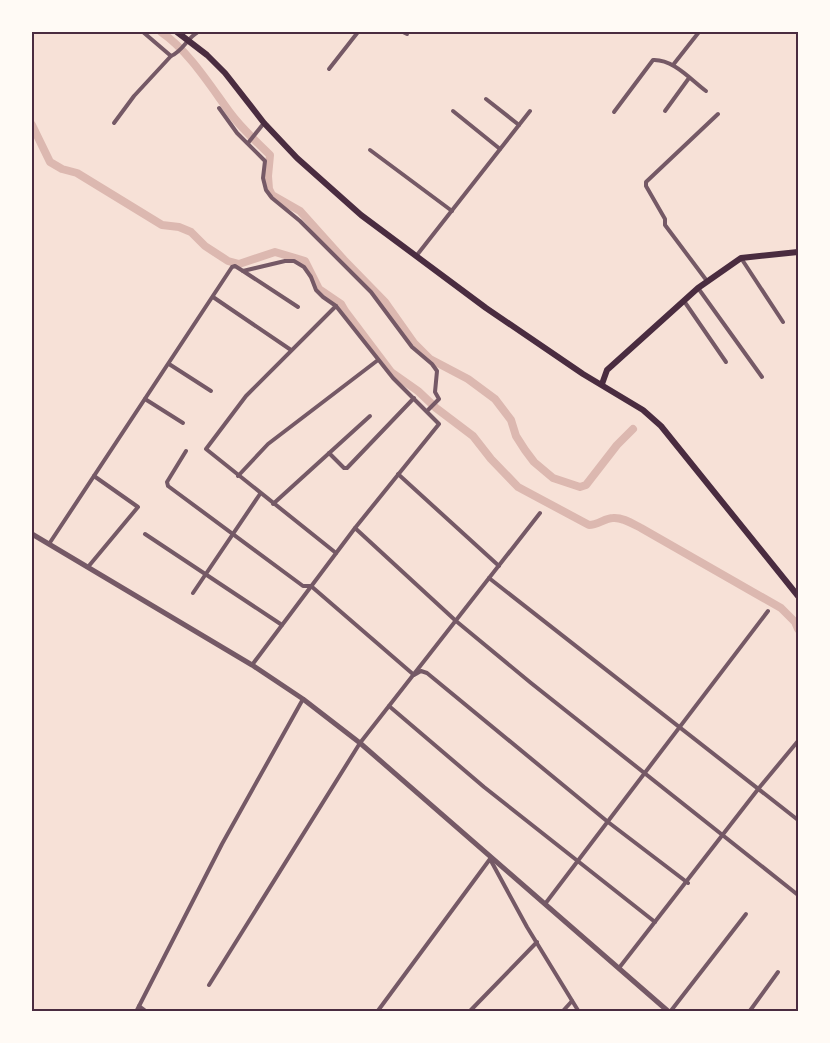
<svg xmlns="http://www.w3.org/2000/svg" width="830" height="1043" viewBox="0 0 830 1043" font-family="Manrope,sans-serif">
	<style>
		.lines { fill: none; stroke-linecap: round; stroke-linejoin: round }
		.canal { stroke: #dcb8b0; stroke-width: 8 }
		.minor { stroke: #755966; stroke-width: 4 }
		.tertiary { stroke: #755966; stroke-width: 5 }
		.secondary { stroke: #4a2c40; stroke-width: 6 }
		.neatline { fill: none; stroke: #4a2c40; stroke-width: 2 }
	</style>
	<rect width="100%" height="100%" fill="#f7e1d7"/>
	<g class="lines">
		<!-- canal -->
		<g class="canal">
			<path d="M161,32C189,51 211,87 231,114C242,129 257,142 270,155L268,176L269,189L272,195L300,211L344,260L385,302L414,343L430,359L468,379L495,399L511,420L516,436L525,450L534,462L553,478L580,487L586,485L617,445L633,429"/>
			<path d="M32,125L50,162L62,169L77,173L162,225L179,227L191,232L205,246L228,261L239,264L275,252L305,261L319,289L341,304L345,311L391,372L418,391L436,408L473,436L491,459L518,487L589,525C598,525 605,518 613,518C622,517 633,524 641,528L781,608L795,622L798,629"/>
		</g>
		<!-- minor -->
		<g class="minor">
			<polyline points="143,32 171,56"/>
			<polyline points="403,32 407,34"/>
			<polyline points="673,65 699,32"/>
			<polyline points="329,69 358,32"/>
			<polyline points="486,99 519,125"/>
			<polyline points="219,108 237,133 265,161 263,178 266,190 272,198 300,221 371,292 412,347 432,364 437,371 435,392 439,399 428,410"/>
			<polyline points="453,111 500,149"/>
			<polyline points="665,111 689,78"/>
			<path d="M614,112L653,60C673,59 690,79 706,91"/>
			<path d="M114,123L134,96L171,56C183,51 187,38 198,32"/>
			<polyline points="248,143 264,123"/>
			<polyline points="370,150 452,211"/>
			<polyline points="417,255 530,111"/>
			<polyline points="741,258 783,322"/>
			<polyline points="243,271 298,307"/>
			<polyline points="707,281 665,225 665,219 646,186 646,182 718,114"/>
			<polyline points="698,288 762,377"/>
			<polyline points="213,297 291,350"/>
			<polyline points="684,301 726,362"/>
			<polyline points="169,364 211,391"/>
			<polyline points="145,399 183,423"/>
			<polyline points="186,451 167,482 168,486 303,586 311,586 414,675 421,671 427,673 608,822 688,883"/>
			<polyline points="329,453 344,468 347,468 414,398"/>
			<polyline points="398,474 499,566"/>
			<polyline points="238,476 268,444 378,360"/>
			<polyline points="273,504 370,416"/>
			<polyline points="355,528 456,621 531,683 798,895"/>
			<polyline points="145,534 282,625"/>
			<polyline points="49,544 232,267 235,266 243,271 285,261 294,261 304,267 311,277 316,290 323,297 336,306 393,378 439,424 355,528 252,665"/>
			<polyline points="336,553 206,449 246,396 336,306"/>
			<polyline points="88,567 138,507 94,476"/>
			<polyline points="489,578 798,820"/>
			<polyline points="193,593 260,494"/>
			<polyline points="389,706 484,787 655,922"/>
			<polyline points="545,904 768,611"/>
			<polyline points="619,968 759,788 798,741"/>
			<polyline points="209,985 360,743 540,513"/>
			<polyline points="139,1006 147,1012"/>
			<polyline points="136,1012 222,844 303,699"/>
			<polyline points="377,1012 490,859 527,927 579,1012"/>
			<polyline points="469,1012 537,942"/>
			<polyline points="562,1012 572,1001"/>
			<polyline points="670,1012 746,914"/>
			<polyline points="749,1012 778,972"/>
		</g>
		<!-- tertiary -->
		<polyline class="tertiary" points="32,534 252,665 303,699 360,743 669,1012"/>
		<!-- secondary -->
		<g class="secondary">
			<polyline points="177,32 207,55 225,73 264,123 297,158 361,215 486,308 583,374 643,410 661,426 798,596"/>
			<polyline points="602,384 607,370 698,288 741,258 798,252"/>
		</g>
	</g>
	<!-- border -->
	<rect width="830" height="1043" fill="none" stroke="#fffaf5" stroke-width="66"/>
	<rect x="33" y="33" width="764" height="977" class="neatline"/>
</svg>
